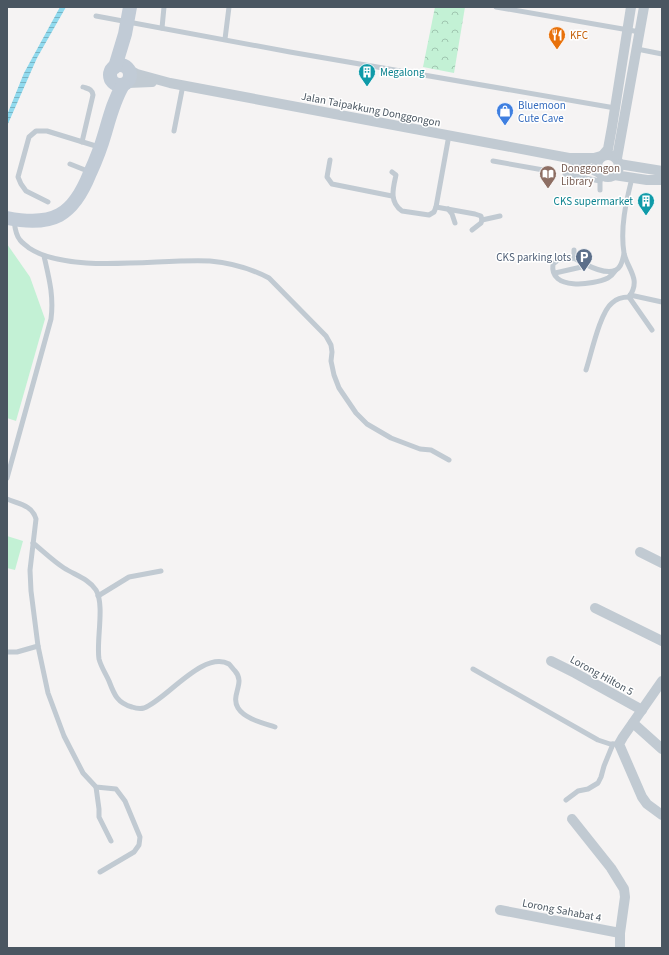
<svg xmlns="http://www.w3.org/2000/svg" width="669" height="955" viewBox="0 0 669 955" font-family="'Source Sans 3',sans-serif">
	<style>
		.forest { fill: url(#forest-crowns) }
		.pitch { fill: #c3f1d5 }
		.water { fill: url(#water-rules) }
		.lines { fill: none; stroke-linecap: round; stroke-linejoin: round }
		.lane { stroke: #c1cad2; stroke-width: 5 }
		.street { stroke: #c1cad2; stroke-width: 10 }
		.secondary { stroke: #c1cbd6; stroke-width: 14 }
		.labels { text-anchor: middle; stroke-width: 3; stroke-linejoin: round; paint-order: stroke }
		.food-label { font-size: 11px; fill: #c56008; stroke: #fff; text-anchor: start }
		.culture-label { font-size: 11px; fill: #0d838f; stroke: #fff; text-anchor: start }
		.shop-label { font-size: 11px; fill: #366cbe; stroke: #fff; text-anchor: start }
		.street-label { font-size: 11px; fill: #4a5661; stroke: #fff }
		.education-label { font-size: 11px; fill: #785e54; stroke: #fff; text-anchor: start }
		.service-label { font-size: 11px; fill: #4e5e75; stroke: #fff; text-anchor: end }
	</style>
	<defs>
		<pattern id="forest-crowns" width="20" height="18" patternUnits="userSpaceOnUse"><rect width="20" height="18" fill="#c3f1d5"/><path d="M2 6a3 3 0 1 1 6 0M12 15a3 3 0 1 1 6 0" fill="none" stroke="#a0c6b0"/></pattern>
		<pattern id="water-rules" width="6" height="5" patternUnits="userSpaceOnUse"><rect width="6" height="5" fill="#90daee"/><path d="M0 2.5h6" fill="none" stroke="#78b4c4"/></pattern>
	</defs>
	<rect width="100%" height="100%" fill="#f5f3f3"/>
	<!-- forest -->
	<polygon class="forest" points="435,7 465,7 454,73 423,67"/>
	<!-- pitch -->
	<g class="pitch">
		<polygon points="7,244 30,277 45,319 16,421 7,418"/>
		<polygon points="7,536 23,541 15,570 7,568"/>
	</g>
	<!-- water -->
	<polygon class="water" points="60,7 66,7 37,58 7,126 7,115 24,73"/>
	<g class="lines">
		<!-- lane -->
		<g class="lane">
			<polyline points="496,7 640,32"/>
			<polyline points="96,16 290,52 615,108"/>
			<polyline points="162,28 164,7"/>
			<polyline points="225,39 229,7"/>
			<polyline points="637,49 662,54"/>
			<polyline points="174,131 183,85"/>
			<path d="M82,142L93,95C92,89 89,89 83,87"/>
			<polyline points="330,160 327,177 332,184 392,196"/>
			<polyline points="493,161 549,171"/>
			<polyline points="70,164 90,172"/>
			<path d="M392,172L396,175C393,188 389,202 402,211L429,215L434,212L436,207L449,135"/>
			<polyline points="565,174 600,181"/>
			<polyline points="600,190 600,178"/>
			<polyline points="48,202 26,191 21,184 18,177 29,137 36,131 47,131 99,147"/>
			<polyline points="436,207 475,214 481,216 482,220 481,223 472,230"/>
			<polyline points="448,209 452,214 455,223"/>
			<path d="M14,220C15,227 15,234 20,240C22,243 26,245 29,248C70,275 161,258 210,261C232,263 250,268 269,278L326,336L331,345L332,352L331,361L334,375L339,388L356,413L367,424L391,438L420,449L431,450L449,460"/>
			<polyline points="482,220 500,216"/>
			<path d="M574,250V258C584,264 612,280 620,266C622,263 623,258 624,254"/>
			<path d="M574,258L558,260L553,264C549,291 593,285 608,278C611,276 613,274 615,271"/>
			<polyline points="555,273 586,266"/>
			<polyline points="630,295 662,302"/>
			<polyline points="629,297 652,330"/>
			<path d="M586,370C591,355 600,312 612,303C617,298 623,297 629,297C642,279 627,269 624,253C620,228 626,202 632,178"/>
			<path d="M7,478L51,319C54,296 49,278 44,256"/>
			<path d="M7,499C19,504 32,505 36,519L30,570L31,591L38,646L48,693L64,736L83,773L96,787L116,789L125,801L140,837L139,845L134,852L100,872"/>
			<path d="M33,543C43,551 53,561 64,568C75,575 89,579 96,590C105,605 96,641 99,659C101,667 106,674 109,681C114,694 117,703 132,707C135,708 140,709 144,708C166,700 203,650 229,664C231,666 233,669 235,671C246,683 230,695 238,708C245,719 263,723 275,727"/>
			<polyline points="98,596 129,577 161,571"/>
			<polyline points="7,652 17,652 38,646"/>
			<polyline points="473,669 598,740 610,744 619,744"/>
			<polyline points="96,787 99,809 99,817 111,841"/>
			<polyline points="566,800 578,791 588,789 598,783 601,777 604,766 613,744"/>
		</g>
		<!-- street -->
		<g class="street">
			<polyline points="128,69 137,74 170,83 569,158 594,158 601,156"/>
			<polyline points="128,83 152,82"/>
			<circle cx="608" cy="166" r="11"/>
			<polyline points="603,155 608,149 612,127 631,7"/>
			<polyline points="617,158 644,7"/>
			<polyline points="572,160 600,173"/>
			<polyline points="619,164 662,171"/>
			<polyline points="614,175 647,180 662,180"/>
			<polyline points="640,552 662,563"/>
			<polyline points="595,608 662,641"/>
			<polyline points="551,661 575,673 642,710"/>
			<polyline points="662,681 623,737 619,744 642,797 647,804 662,815"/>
			<polyline points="633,723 662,749"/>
			<polyline points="572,819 611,868 624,889 625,897 620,933 620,948"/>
			<polyline points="500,910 620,933"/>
		</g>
		<!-- secondary -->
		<g class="secondary">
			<circle cx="120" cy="75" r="10"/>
			<polyline points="115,67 125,34 130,7"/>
			<path d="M7,218C53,227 73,216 90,173C96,160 101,147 105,133C110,116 114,100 123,85"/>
		</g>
	</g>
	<!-- icons -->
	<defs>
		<g id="restaurant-pin" transform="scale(0.9)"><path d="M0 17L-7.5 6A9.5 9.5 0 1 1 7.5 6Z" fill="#e8710a" stroke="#fff"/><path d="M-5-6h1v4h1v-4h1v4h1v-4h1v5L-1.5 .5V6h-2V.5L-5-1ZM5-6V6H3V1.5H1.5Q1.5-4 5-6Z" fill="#fff"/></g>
		<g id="building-pin" transform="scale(0.9)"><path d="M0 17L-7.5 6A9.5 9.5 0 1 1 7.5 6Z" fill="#0f9aa8" stroke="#fff"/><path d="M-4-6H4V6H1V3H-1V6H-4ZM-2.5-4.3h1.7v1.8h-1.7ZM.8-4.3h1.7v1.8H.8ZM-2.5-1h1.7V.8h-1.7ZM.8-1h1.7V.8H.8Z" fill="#fff"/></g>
		<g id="shop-pin" transform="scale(0.9)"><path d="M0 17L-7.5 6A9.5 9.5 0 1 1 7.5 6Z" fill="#3f7fe0" stroke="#fff"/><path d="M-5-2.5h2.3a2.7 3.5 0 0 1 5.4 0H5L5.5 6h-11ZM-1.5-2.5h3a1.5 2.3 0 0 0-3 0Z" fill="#fff"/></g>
		<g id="library-pin" transform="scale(0.9)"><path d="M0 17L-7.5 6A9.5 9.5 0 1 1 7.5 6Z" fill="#8d6e63" stroke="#fff"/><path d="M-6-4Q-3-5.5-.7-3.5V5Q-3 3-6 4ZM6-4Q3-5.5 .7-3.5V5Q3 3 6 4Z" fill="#fff"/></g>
		<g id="parking-pin" transform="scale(0.9)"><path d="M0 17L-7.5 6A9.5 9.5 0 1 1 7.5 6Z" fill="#5c6f8a" stroke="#fff"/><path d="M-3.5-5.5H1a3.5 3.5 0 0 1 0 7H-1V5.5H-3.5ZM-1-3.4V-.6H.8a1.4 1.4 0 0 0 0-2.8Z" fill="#fff"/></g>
	</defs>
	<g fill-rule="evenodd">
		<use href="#restaurant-pin" x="557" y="35"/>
		<use href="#building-pin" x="367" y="72"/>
		<use href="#shop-pin" x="505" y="111"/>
		<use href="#library-pin" x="548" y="174"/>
		<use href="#building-pin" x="646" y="201"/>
		<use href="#parking-pin" x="584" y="257"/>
	</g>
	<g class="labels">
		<!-- food labels -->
		<g class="food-label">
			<text x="570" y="39">KFC</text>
		</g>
		<!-- culture labels -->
		<g class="culture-label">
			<text x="380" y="76">Megalong</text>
			<text x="633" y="205" text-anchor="end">CKS supermarket</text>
		</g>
		<!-- shop labels -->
		<g class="shop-label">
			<text x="518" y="109">Bluemoon<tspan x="518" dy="13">Cute Cave</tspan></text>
		</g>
		<!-- street labels -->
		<g class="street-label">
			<text transform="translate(371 109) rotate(11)" y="4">Jalan Taipakkung Donggongon</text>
			<text transform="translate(602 675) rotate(29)" y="4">Lorong Hilton 5</text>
			<text transform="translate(562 910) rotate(11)" y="4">Lorong Sahabat 4</text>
		</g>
		<!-- education labels -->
		<g class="education-label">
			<text x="561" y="172">Donggongon<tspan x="561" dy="13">Library</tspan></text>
		</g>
		<!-- service labels -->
		<g class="service-label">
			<text x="571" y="261">CKS parking lots</text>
		</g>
	</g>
	<!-- border -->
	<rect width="669" height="955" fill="none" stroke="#4a5661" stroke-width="16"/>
</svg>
